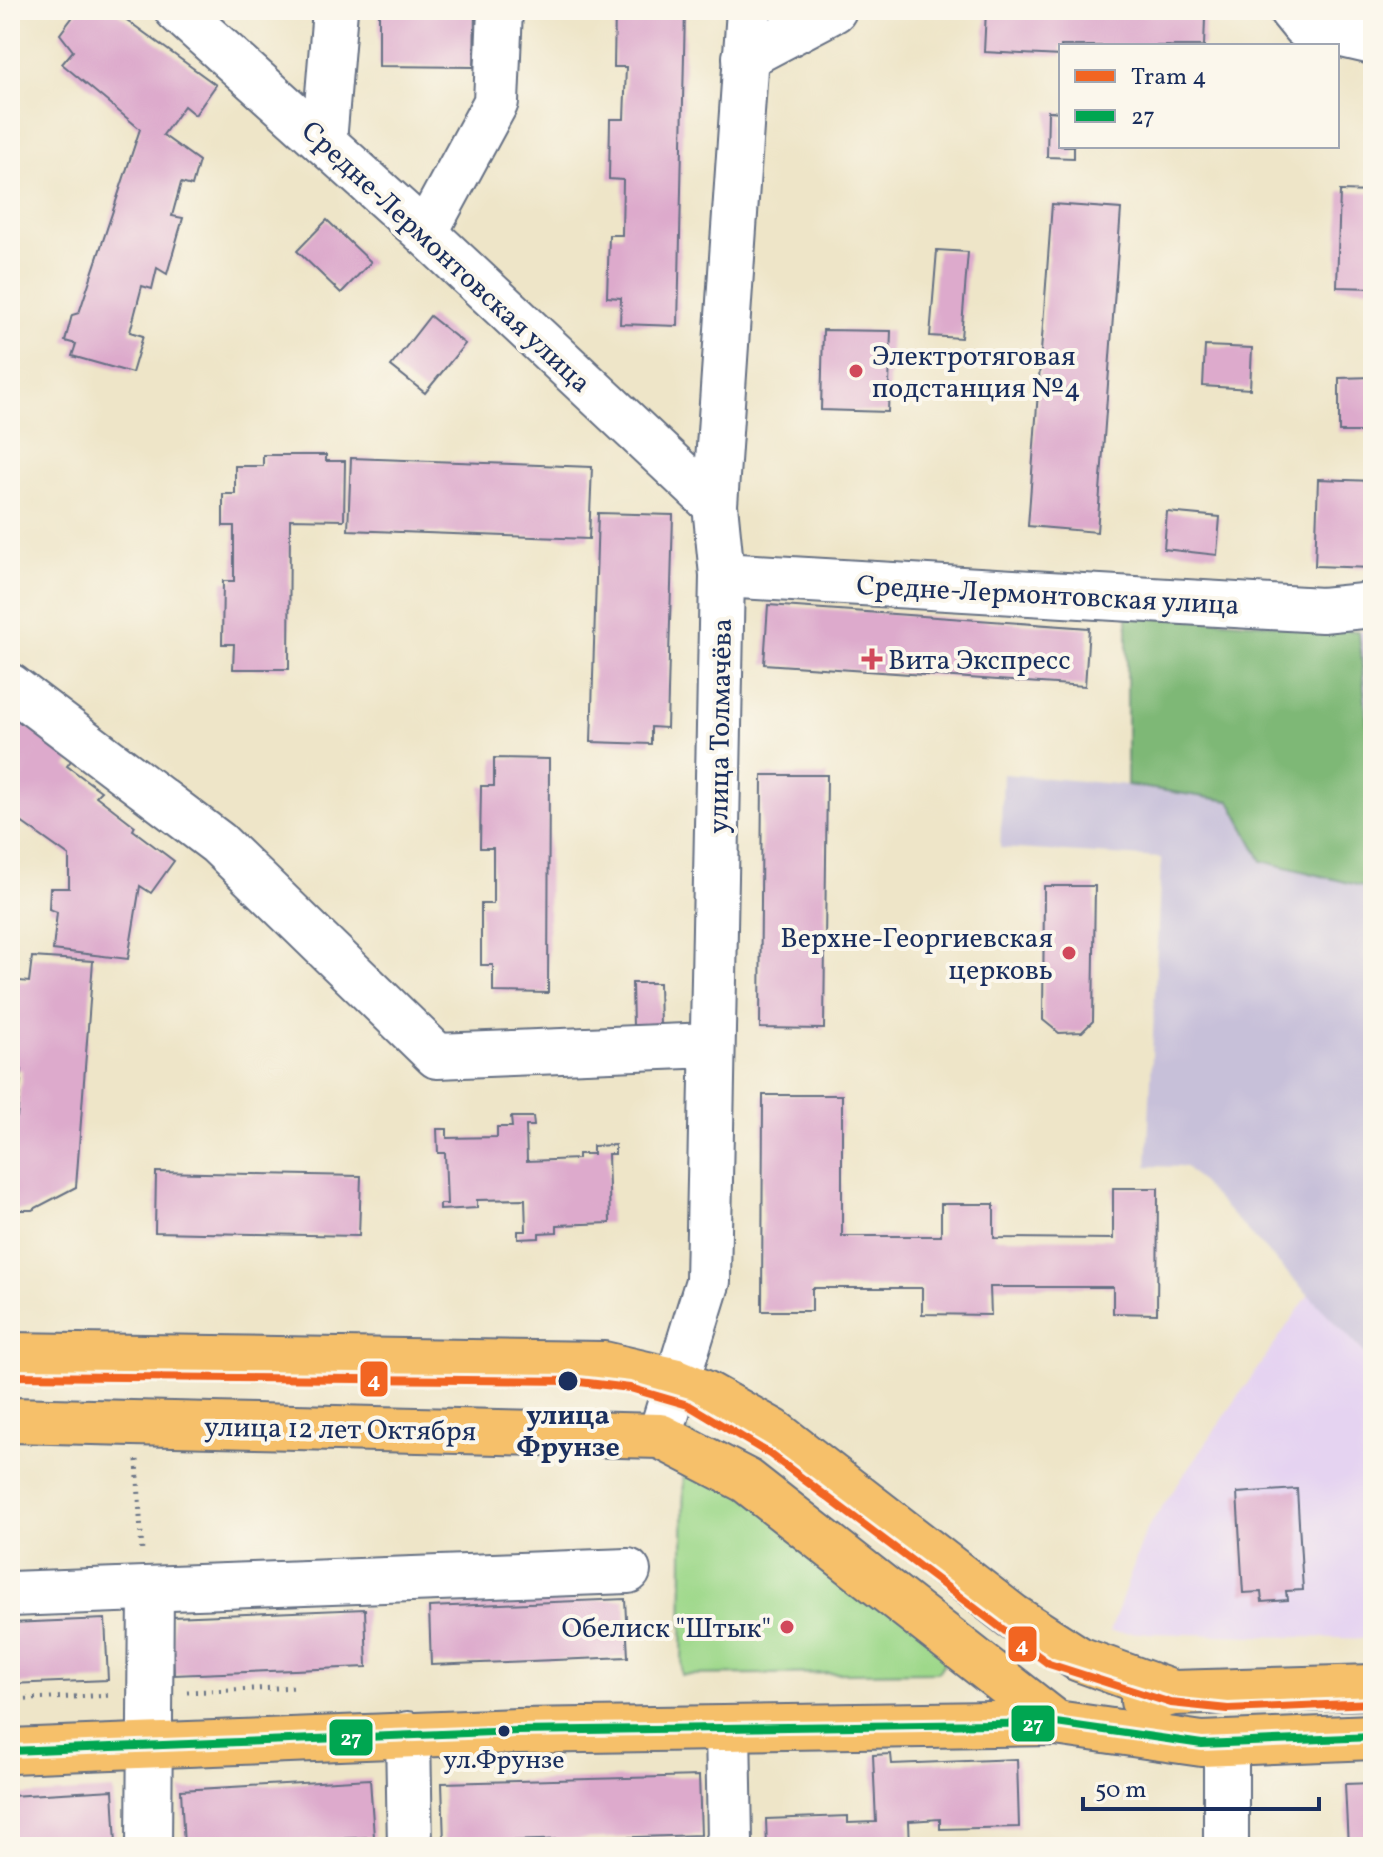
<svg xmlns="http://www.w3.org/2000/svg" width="1383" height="1857" viewBox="0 0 1383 1857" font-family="Vollkorn,serif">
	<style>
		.built { fill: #e5d3f1 }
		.industrial { fill: #c7c0d9 }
		.green { fill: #9ed88a; stroke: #5c8474; stroke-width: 2 }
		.forest { fill: #7eb876; stroke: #4c746a; stroke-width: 2 }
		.building { fill: #dac }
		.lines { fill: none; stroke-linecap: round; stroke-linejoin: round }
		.minor-casing { stroke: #656f83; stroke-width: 48 }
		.major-casing { stroke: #656f83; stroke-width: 48 }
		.path { stroke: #656f83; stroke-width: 5; stroke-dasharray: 2 6; stroke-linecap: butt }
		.minor { stroke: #fff; stroke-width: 44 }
		.major { stroke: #f6c06b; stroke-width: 44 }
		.bus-1-casing { stroke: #fbf7ec; stroke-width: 14 }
		.bus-1 { stroke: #00a651; stroke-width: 8 }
		.tram-1-casing { stroke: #fbf7ec; stroke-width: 14 }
		.tram-1 { stroke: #f26522; stroke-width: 8 }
		.poi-dot { fill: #d1495b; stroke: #fbf7ec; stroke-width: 3 }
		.stop-dot { fill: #1b2f5e; stroke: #fbf7ec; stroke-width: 3 }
		.labels { text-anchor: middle; stroke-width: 8; stroke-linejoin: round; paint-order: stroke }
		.bus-label { font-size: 26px; fill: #1b2f5e; stroke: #fbf7ec }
		.street-label { font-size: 28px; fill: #1b2f5e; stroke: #fbf7ec }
		.poi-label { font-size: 28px; fill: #1b2f5e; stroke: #fbf7ec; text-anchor: start }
		.stop-label { font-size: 28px; font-weight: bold; fill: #1b2f5e; stroke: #fbf7ec }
		.line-badge { stroke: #fbf7ec; stroke-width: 3 }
		.badge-label { font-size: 22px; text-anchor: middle; font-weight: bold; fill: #fff }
	</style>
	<rect width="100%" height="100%" fill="#fbf7ec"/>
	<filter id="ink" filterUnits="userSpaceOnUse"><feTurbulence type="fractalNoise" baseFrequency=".0125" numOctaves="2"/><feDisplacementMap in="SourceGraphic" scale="16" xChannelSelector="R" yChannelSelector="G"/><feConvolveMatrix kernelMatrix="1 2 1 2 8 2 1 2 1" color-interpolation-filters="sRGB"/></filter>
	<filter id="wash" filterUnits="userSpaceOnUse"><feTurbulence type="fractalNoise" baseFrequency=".006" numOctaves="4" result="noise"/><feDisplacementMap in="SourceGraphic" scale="32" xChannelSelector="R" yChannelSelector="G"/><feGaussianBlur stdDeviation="1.8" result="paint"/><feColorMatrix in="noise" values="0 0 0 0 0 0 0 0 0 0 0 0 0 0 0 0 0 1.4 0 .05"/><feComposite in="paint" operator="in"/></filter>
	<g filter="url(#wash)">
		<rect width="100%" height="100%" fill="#eee5c8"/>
		<!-- built -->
		<g class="built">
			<polygon points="1373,630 1373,789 1359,631"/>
			<polygon points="1309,1294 1373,1362 1373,1639 1110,1632 1146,1530"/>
		</g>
		<!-- industrial -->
		<polygon class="industrial" points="1003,774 1127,785 1230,801 1262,861 1373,889 1373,1362 1186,1167 1147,1166 1161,858 1000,848"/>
		<!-- green -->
		<polygon class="green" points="684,1428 952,1651 938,1672 682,1675"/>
		<!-- forest -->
		<polygon class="forest" points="1127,613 1359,631 1373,789 1373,889 1262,861 1230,801 1127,785"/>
		<g id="blocks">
			<!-- building -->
			<g class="building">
				<polygon points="78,10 113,10 216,85 195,115 184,106 163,135 199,161 192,186 181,183 172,216 183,218 167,274 157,268 152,289 142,286 130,332 143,336 132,373 72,356 76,344 65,341 72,315 79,313 140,129 62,64 73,51 60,34"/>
				<polygon points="379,10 475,10 474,67 379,66"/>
				<polygon points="615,10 685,10 678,326 620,324 621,298 607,297 609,235 622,235 623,180 609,179 610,119 624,119 626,67 614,67"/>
				<polygon points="986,10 1137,10 1136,14 1205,18 1204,46 1061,46 1061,56 984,52"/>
				<polygon points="1048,111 1061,112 1061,146 1074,146 1074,158 1047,157"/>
				<polygon points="1340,191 1373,192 1373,288 1337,287"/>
				<polygon points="1052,204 1121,209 1097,532 1028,526"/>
				<polygon points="327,220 371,262 341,293 297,251"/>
				<polygon points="937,250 968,252 961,338 930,336"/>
				<polygon points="430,316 465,344 425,393 391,366"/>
				<polygon points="823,330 891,331 888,412 821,410"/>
				<polygon points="1205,346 1252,348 1250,389 1203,386"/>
				<polygon points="1373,377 1373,432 1339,432 1339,378"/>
				<polygon points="263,455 326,455 326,461 345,461 344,520 290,519 289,669 233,669 234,644 222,644 223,581 234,581 234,526 223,526 223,494 235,494 235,466 263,466"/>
				<polygon points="351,458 592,467 589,539 348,530"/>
				<polygon points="1318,479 1373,481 1373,568 1315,566"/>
				<polygon points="1167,512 1220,517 1217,555 1164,549"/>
				<polygon points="598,513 673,515 667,728 651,727 651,744 591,742"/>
				<polygon points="768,605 1089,628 1085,686 764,664"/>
				<polygon points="10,710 73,758 67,766 101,791 96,796 135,826 133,830 174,861 151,893 140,886 128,959 53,950 57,912 49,909 50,888 69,888 69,856 10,814"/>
				<polygon points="494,758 549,759 548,993 493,992 493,965 481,965 481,904 493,904 493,848 480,848 481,786 494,786"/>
				<polygon points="762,775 827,775 824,1029 760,1028"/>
				<polygon points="1044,886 1095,886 1093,1021 1082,1032 1059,1033 1043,1020"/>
				<polygon points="32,957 93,961 76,1187 32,1210 10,1210 10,1117 17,1117 22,1070 10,1069 10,980 29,982"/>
				<polygon points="632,983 659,983 660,1027 633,1027"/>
				<polygon points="763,1095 842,1095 842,1236 941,1236 941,1204 994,1204 994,1238 1113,1239 1113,1188 1158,1188 1157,1314 1113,1313 1113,1287 990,1287 991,1315 922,1314 922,1288 812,1288 812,1311 762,1311"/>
				<polygon points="511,1117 533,1117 534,1126 526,1126 527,1161 578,1159 578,1154 593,1154 593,1146 615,1145 615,1154 608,1154 610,1223 557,1225 557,1232 539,1233 539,1238 518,1239 518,1231 526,1231 525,1199 477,1200 477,1208 440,1210 440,1204 447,1204 445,1153 438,1153 437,1129 447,1129 447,1138 497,1137 497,1127 512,1127"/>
				<polygon points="156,1172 361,1176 359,1236 155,1232"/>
				<polygon points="1297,1489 1303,1590 1286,1591 1287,1600 1262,1602 1261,1592 1243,1593 1237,1493"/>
				<polygon points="625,1599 628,1657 431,1665 429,1607"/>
				<polygon points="365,1609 367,1667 174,1675 172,1617"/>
				<polygon points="105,1619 108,1680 10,1684 10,1623"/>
				<polygon points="891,1754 892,1764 1017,1759 1019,1827 940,1829 940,1819 909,1821 910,1847 767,1847 766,1819 848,1816 848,1823 876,1822 873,1755"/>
				<polygon points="699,1776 701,1835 444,1843 442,1783"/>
				<polygon points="370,1779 374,1837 184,1847 181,1790"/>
				<polygon points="1373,1783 1373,1847 1348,1847 1345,1784"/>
				<polygon points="113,1790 116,1844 10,1847 10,1796"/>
			</g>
		</g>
	</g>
	<g filter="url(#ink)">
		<use href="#blocks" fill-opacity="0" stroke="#656f83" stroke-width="2"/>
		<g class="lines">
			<!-- minor casing -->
			<g class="minor-casing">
				<g id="minor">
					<polyline points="177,10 425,233 715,505"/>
					<polyline points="1291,10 1304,26 1373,42"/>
					<polyline points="745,57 834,10"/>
					<polyline points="324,142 335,10"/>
					<polyline points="425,233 496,102 500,10"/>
					<polyline points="722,575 1322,610 1373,605"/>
					<polyline points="10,686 218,843 437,1056 711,1045"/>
					<polyline points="660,1436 708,1281 722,575 715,505 749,10"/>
					<polyline points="10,1594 628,1571"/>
					<polyline points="408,1734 410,1847"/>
					<polyline points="149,1847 151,1589"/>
					<polyline points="726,1847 730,1841 728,1728"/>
					<polyline points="1226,1847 1226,1743"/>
				</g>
			</g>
			<!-- major casing -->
			<g class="major-casing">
				<g id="major">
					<polyline points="10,1355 604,1364 677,1381 705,1393 773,1431 1012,1616 1079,1659 1173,1693"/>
					<polyline points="10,1420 660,1436 747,1481 1056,1723"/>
					<polyline points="1143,1701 1173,1693 1373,1687"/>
					<polyline points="10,1751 517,1731 1056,1723 1202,1744 1373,1737"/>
				</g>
			</g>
			<!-- path -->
			<g class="path">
				<polyline points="137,1460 142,1554"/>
				<polyline points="187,1692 298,1687"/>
				<polyline points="10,1700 113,1695"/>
			</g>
			<!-- minor -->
			<use href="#minor" class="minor"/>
			<!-- major -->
			<use href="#major" class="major"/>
			<!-- bus-1 casing -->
			<g class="bus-1-casing">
				<polyline id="bus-1" points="10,1751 517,1731 1056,1723 1202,1744 1373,1737"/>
			</g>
			<!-- bus-1 -->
			<use href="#bus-1" class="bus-1"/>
			<!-- tram-1 casing -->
			<g class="tram-1-casing">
				<polyline id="tram-1" points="10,1376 571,1381 630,1388 688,1405 770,1454 1049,1664 1171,1703 1228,1709 1373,1703"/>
			</g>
			<!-- tram-1 -->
			<use href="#tram-1" class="tram-1"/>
		</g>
	</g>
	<!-- markers -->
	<g class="poi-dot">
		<circle cx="856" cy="371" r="8"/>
		<path d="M868 647h8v8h8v8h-8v8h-8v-8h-8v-8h8z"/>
		<circle cx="1069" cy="953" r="8"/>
		<circle cx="787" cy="1627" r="8"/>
	</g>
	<g class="stop-dot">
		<circle cx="568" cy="1381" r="11"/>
		<circle cx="504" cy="1731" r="7"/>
	</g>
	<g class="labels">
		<!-- bus labels -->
		<g class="bus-label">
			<text x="504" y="1768">ул.Фрунзе</text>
		</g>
		<!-- street labels -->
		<g class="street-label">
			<text transform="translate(447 256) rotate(43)" y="10">Средне-Лермонтовская улица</text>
			<text transform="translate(1048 594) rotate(3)" y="10">Средне-Лермонтовская улица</text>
			<text transform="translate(719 726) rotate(-89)" y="10">улица Толмачёва</text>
			<text transform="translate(340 1428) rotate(1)" y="10">улица 12 лет Октября</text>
		</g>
		<!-- poi labels -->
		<g class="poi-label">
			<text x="872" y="365">Электротяговая<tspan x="872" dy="32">подстанция №4</tspan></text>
			<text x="888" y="669">Вита Экспресс</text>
			<text x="1053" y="947" text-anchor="end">Верхне-Георгиевская<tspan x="1053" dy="32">церковь</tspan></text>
			<text x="771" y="1637" text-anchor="end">Обелиск "Штык"</text>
		</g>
		<!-- stop labels -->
		<g class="stop-label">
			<text x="568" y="1424">улица<tspan x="568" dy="32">Фрунзе</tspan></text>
		</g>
	</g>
	<g class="line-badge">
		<rect x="359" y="1360" width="30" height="38" rx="8" fill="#f26522"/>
		<rect x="1007" y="1625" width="31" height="38" rx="8" fill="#f26522"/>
		<rect x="1010" y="1704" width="46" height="39" rx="8" fill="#00a651"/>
		<rect x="328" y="1718" width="46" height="39" rx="8" fill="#00a651"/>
	</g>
	<g class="badge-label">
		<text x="374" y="1387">4</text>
		<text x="1022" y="1652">4</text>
		<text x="1033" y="1731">27</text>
		<text x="351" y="1745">27</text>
	</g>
	<!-- margin -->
	<rect width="1383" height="1857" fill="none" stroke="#fbf7ec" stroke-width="40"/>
	<!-- legend -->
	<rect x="1059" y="44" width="280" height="104" fill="#fbf7ec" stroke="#a1a7b3" stroke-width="2"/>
	<rect x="1075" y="70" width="40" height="12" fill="#f26522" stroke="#a1a7b3" stroke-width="2"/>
	<text x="1131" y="84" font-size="24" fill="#1b2f5e">Tram 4</text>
	<rect x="1075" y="110" width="40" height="12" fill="#00a651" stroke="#a1a7b3" stroke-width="2"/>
	<text x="1131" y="124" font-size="24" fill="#1b2f5e">27</text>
	<!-- scale -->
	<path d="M1083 1797v12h236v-12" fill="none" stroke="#1b2f5e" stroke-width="4"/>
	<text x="1095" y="1797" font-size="24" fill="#1b2f5e" stroke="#fbf7ec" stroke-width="6" paint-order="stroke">50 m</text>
</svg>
